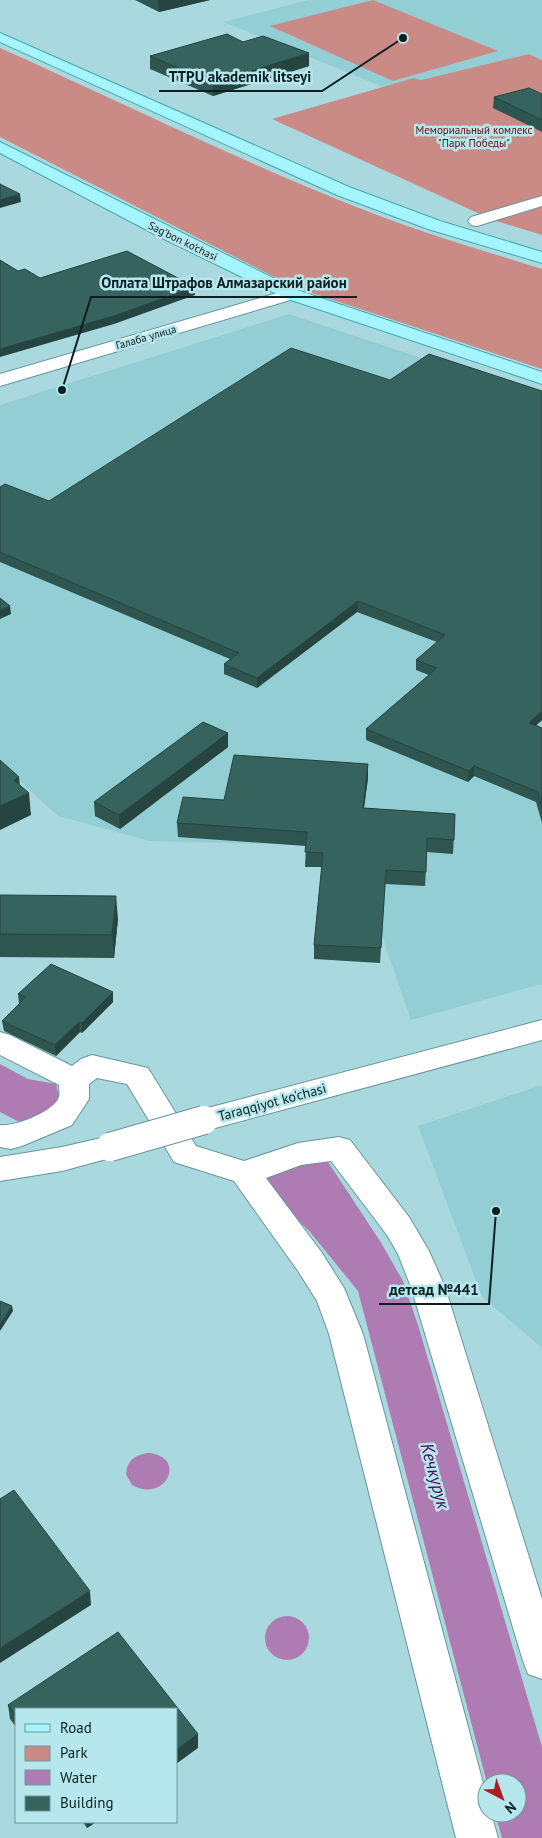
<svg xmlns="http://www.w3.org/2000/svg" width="542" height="1838" viewBox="0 0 542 1838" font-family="'PT Sans',sans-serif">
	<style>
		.built { fill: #93ced5 }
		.green { fill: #ca8a85 }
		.water { fill: #ae7cb2 }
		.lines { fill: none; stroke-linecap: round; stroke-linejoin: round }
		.street-casing { stroke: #66959a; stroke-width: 2 }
		.primary-casing { stroke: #47a6af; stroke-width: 2 }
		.street { fill: #fff; fill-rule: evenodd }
		.primary { fill: #a4f5fd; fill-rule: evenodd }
		.street-bridge-casing { stroke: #66959a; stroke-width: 30; stroke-linecap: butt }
		.street-bridge { stroke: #fff; stroke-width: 28 }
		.wall { fill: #2e5550 }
		.shaded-wall { fill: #264541 }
		.building { fill: #36635d; stroke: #264541 }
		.labels { text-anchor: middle; stroke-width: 5; stroke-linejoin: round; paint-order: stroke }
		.far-park-label { font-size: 11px; fill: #690911; stroke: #b5e7ec }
		.far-street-label { font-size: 11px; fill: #0c1f21; stroke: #b5e7ec }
		.street-label { font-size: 14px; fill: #0c1f21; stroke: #b5e7ec }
		.near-water-label { font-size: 18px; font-style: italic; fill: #4e0f53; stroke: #b5e7ec }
		.leader { fill: none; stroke: #0c1f21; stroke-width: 2 }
		.callout-dot { fill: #0c1f21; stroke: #b5e7ec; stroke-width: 2 }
		.callout-label { font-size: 15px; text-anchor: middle; font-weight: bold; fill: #0c1f21; stroke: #b5e7ec; stroke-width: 5; stroke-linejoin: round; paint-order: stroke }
	</style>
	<rect width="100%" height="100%" fill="#a9d9df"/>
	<!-- built -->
	<g class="built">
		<polygon points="308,0 542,0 542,60 529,54 421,80 414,78 385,88 224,22"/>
		<polygon points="289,314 542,398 542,984 411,1020 351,846 150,841 58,816 0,763 0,405"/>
		<polygon points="542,1085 542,1348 482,1297 418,1126"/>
	</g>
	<!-- green -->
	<g class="green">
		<polygon points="373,0 498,51 393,81 270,26"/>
		<path d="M0,48C119,101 237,160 359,208C419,232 481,250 542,269V369L294,287L0,137Z"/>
		<polygon points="529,54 542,60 542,235 493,220 272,119 414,78 421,80"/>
	</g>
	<!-- water -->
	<g class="water">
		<polygon points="0,1064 28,1079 56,1084 59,1096 55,1109 25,1125 0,1112"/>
		<polygon points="326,1159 380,1241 403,1281 418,1325 542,1747 542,1838 502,1838 495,1813 517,1813 517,1783 487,1783 358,1291 310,1232 260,1183 264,1170"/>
		<path d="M148,1453C188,1456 166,1504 132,1485L126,1474C127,1460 135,1455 148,1453Z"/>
		<circle cx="287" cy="1638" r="22"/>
	</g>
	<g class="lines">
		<!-- street casing -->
		<g class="street-casing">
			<g id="street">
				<polygon points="542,196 542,206 477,226 471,225 468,221 471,217"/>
				<polygon points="291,289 297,290 300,294 297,298 0,386 0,374"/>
				<polygon points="542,1020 542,1040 204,1131 193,1128 189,1120 193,1112 204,1109"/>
				<path d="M0,1032L10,1035L72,1066L81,1059L92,1055L148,1068L196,1146L244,1161L298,1143L339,1137L350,1140L409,1217L429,1251L445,1287L542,1599V1679L528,1674L523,1661L411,1287L398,1254L387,1235L331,1161L301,1165L266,1178L322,1253L344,1288L363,1334L487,1798V1813H491L498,1838H456L329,1334L317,1301L298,1271L234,1181L174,1162L127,1084L97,1078L89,1084V1099L72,1125L22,1146L11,1149L0,1147V1125C14,1127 54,1112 59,1097C60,1094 59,1089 59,1085L0,1055Z"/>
				<polygon points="110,1136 121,1139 125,1147 121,1155 62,1171 0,1181 0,1157 62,1147"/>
			</g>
		</g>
		<!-- primary casing -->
		<g class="primary-casing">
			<g id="primary">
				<polygon points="0,33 349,187 440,221 542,252 542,263 428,229 337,195 0,42"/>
				<polygon points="0,142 297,290 542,372 542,384 285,298 162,238 0,153"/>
			</g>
		</g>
		<!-- street -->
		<use href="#street" class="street"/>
		<!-- primary -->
		<use href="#primary" class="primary"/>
		<!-- street-bridge casing -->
		<g class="street-bridge-casing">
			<polyline id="street-bridge" points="110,1147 204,1120"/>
		</g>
		<!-- street-bridge -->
		<use href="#street-bridge" class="street-bridge"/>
	</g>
	<!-- wall -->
	<g class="wall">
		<polygon points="135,0 210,0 159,12"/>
		<polygon points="243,42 309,66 213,96 150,69 150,56"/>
		<polygon points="542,94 542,132 493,108 494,97"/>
		<polygon points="390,380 542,391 542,720 536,725 542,728 542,823 536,802 474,776 468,782 366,740 366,729 429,675 416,670 416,660 437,642 357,612 257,688 224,674 224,664 230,659 0,562 0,487 49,501"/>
		<polygon points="228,733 228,747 120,829 95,816 94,802"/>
		<polygon points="368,764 368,778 364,808 455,814 453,854 427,852 425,886 385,884 380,963 314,959 314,945 322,867 305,867 306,846 178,837 177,823 224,800"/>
		<polygon points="0,895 118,919 114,958 0,957"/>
		<polygon points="18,994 113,1002 82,1033 80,1032 56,1056 4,1031 2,1021 19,1004"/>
		<polygon points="8,1705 198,1734 198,1748 16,1709 16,1727 10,1719"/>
		<polygon points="83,1822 96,1822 87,1828"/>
	</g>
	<!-- shaded-wall -->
	<g class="shaded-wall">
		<polygon points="158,0 210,0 159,12"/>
		<polygon points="309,53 309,66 213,96 213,83"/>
		<polygon points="20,194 21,202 0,208 0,200"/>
		<polygon points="195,287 195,295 114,324 0,357 0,349"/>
		<polygon points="358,601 357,612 257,688 257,678"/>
		<polygon points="10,606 11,614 0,619 0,610"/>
		<polygon points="542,711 542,720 528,733 529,723"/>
		<polygon points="228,733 228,747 120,829 119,815"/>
		<polygon points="368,764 368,778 362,822 363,808"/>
		<polygon points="474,766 474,776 468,782 469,771"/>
		<polygon points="19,777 21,796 29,793 31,815 0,830 0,806 14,780"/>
		<polygon points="116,896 118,919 114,958 112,935"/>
		<polygon points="113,992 113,1002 82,1033 82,1023"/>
		<polygon points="79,1022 80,1032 56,1056 55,1045"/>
		<polygon points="12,1306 13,1311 0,1331 0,1324"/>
		<polygon points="90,1591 91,1605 0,1663 0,1648"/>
		<polygon points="198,1734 198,1748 176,1764 176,1750"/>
		<polygon points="87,1822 96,1822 87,1828"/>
	</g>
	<!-- building -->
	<g class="building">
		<polygon points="227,34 243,42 263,36 309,53 213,83 150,56"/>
		<polygon points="529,88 542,94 542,120 494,97"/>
		<polygon points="0,184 20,194 0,200"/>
		<polygon points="127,251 195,287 114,316 0,349 0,260 18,271 25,269 40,278"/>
		<polygon points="291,348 390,380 429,354 542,391 542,711 529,723 542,728 542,808 538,792 474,766 469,771 366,729 437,668 416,660 445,635 358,601 257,678 224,664 239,653 0,552 0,487 5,484 49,501"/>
		<polygon points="0,598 10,606 0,610"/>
		<polygon points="203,722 228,733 119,815 94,802"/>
		<polygon points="234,755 368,764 363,808 455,814 454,840 427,838 426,872 386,870 381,948 314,945 323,853 305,852 307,832 177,823 183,797 224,800"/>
		<polygon points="0,760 19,777 14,780 29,793 0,806"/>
		<polygon points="0,895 116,896 112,935 0,934"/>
		<polygon points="51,964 113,992 82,1023 79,1022 55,1045 2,1021 26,997 18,994"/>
		<polygon points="0,1301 12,1306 0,1324"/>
		<polygon points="14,1490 90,1591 0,1648 0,1499"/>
		<polygon points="118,1632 198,1734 176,1750 176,1709 16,1709 16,1716 8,1705"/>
	</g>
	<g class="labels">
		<!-- far-park labels -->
		<g class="far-park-label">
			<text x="474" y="134">Мемориальный комлекс<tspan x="474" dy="13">"Парк Победы"</tspan></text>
		</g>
		<!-- far-street labels -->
		<g class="far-street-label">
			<text transform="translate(183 241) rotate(26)" y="4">Sag’bon ko’chasi</text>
			<text transform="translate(146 337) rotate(-16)" y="4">Галаба улица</text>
		</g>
		<!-- street labels -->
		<g class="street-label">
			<text transform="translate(272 1102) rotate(-15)" y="5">Taraqqiyot ko'chasi</text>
		</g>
		<!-- near-water labels -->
		<g class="near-water-label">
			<text transform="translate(435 1476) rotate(75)" y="6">Кечкурук</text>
		</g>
	</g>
	<!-- callouts -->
	<path class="leader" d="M403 38L322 91H159M62 390L91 297H357M496 1211L489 1304H379"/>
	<g class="callout-dot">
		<circle cx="403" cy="38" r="5"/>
		<circle cx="62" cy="390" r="5"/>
		<circle cx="496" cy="1211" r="5"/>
	</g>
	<g class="callout-label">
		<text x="240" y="82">TTPU akademik litseyi</text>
		<text x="224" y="288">Оплата Штрафов Aлмазарский район</text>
		<text x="434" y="1295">детсад №441</text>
	</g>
	<!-- legend -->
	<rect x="15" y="1708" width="162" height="115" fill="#b5e7ec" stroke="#71979b"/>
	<rect x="25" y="1724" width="25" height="8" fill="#a4f5fd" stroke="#71979b"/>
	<text x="60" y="1733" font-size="15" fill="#0c1f21">Road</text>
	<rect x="25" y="1746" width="25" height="15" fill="#ca8a85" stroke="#71979b"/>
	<text x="60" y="1758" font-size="15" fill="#0c1f21">Park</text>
	<rect x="25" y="1770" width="25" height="15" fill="#ae7cb2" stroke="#71979b"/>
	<text x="60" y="1783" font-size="15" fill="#0c1f21">Water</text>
	<rect x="25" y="1796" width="25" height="15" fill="#36635d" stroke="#71979b"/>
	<text x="60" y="1808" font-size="15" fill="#0c1f21">Building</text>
	<!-- north arrow -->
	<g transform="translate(502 1798) rotate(139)"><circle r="24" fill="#b5e7ec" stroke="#71979b"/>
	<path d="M0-4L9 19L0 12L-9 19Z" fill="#ae1b25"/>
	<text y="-8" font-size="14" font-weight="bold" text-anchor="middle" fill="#0c1f21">N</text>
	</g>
</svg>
